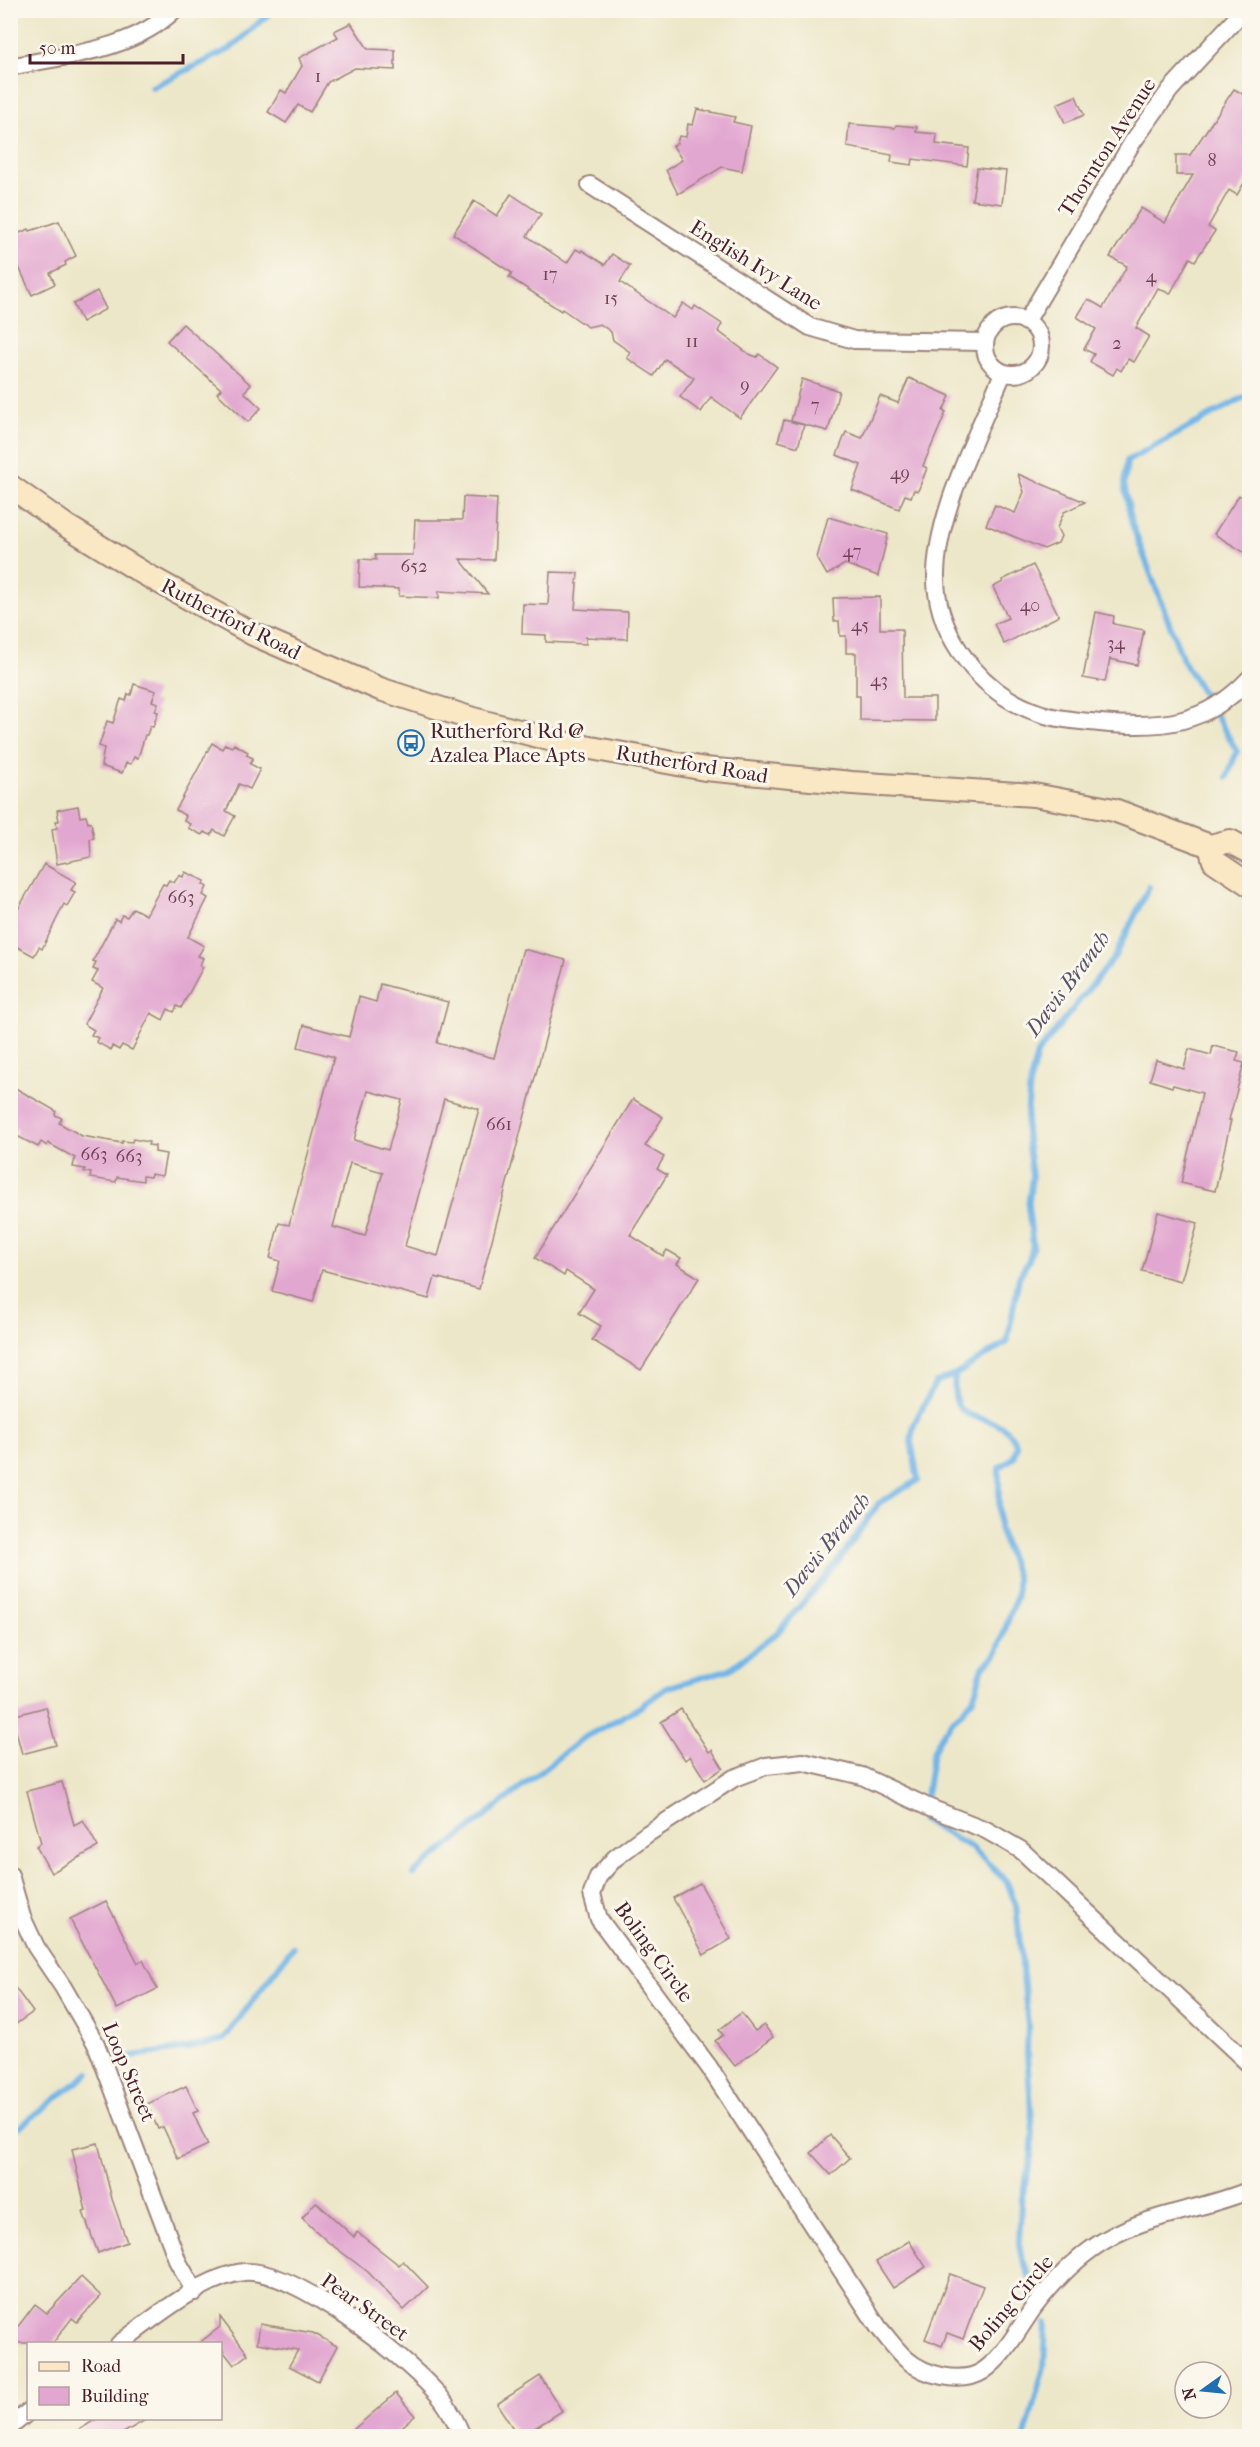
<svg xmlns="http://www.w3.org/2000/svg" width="1260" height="2447" viewBox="0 0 1260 2447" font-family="'IM FELL French Canon',serif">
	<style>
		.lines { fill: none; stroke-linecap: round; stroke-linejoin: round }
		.stream { stroke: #72b5e7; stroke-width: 6 }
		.building { fill: #e2a7d0; fill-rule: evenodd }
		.street-casing { stroke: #9c837a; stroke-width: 20 }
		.secondary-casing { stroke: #9c837a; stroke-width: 26 }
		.street { stroke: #fff; stroke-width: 16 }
		.secondary { stroke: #fae7c3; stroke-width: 22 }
		.labels { text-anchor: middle; stroke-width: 6; stroke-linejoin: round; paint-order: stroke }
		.number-label { font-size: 18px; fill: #704154 }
		.street-label { font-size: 21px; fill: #4a1f2b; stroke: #fbf7ec }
		.poi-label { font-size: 21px; fill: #4a1f2b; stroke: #fbf7ec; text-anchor: start }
		.water-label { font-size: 22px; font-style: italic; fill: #58546d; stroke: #fbf7ec }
	</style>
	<rect width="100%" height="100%" fill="#fbf7ec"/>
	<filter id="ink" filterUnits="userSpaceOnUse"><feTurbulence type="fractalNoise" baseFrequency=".0167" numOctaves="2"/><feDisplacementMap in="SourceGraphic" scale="12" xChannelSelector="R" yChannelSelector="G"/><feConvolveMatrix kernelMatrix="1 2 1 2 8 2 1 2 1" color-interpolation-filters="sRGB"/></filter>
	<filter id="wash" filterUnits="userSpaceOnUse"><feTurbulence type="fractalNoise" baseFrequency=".008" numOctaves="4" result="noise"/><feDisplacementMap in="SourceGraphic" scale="24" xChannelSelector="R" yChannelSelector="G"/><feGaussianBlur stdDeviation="1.35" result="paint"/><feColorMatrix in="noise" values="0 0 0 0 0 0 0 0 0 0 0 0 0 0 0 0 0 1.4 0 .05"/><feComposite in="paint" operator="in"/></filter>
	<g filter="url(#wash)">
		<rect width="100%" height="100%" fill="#ede7c9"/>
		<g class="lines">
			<!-- stream -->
			<g class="stream">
				<polyline points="152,87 230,49 273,10"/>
				<polyline points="1227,777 1237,751 1183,660 1132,524 1124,484 1127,461 1250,394"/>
				<path d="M955,1375C949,1428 980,1409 1007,1430C1011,1433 1014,1441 1017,1446L1013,1458L999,1468V1528L1017,1578V1595L996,1655L983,1667L973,1699L944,1731L933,1752L922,1820L972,1848L1007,1882L1016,1905L1028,2025L1027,2053L1033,2135L1031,2157L1021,2202L1019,2243L1021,2255L1035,2291"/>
				<polyline points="413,1874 580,1740 640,1707 666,1688 730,1669 777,1633 837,1563 879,1503 918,1480 911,1441 914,1424 936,1382 955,1375 1007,1342 1019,1277 1029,1260 1033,1245 1028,1207 1032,1177 1026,1131 1030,1082 1037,1054 1115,956 1149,887"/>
				<polyline points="119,2058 188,2048 223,2040 293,1947"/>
				<polyline points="10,2134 89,2073"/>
				<polyline points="1025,2436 1044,2367 1046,2323"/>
			</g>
		</g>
		<g id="blocks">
			<!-- building -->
			<g class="building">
				<polygon points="351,23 368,49 395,50 395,70 355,68 328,82 310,112 298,105 286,123 268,112 281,90 286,93 302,66 299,58 338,37 334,31"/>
				<polygon points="1234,89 1250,98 1250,173 1237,195 1229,190 1208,227 1215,231 1195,261 1190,258 1170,294 1158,288 1136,328 1149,336 1134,362 1128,359 1121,371 1117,368 1113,375 1090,362 1094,354 1084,349 1096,329 1077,317 1088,299 1103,308 1127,266 1110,257 1141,208 1165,223 1193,175 1176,175 1176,155 1190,155"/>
				<polygon points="1076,96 1084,115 1065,123 1057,104"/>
				<polygon points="697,109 735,117 733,122 751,126 742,171 722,167 678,194 666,170 682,160 673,146 677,143 679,136 686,137 688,124 693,125"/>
				<polygon points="849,124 895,128 896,125 917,127 916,132 937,134 936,144 969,148 967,166 913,159 912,165 891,162 892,155 847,147"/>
				<polygon points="977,168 1006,171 1002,204 972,200"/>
				<polygon points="511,194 541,214 527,236 567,263 576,249 581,252 582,250 605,265 612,254 630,266 620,282 673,318 683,303 693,310 695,306 722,324 718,331 749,354 757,357 759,354 777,367 740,418 711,397 701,412 680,397 694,378 665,359 654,376 627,358 630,352 613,340 611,332 600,324 588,327 562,309 561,311 509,277 512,273 453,234 474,201 497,216"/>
				<polygon points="59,221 76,256 65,262 66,265 50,273 55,284 32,295 16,261 10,263 10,237 29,229 30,231"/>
				<polygon points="97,291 106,309 82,322 73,304"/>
				<polygon points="183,324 251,385 244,392 261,408 248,422 217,393 221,389 167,341"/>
				<polygon points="909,378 950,396 943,411 946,412 923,466 927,468 918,491 914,490 911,497 905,495 899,509 852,490 861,465 837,455 846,432 862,438 880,396 898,403"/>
				<polygon points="802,379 839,391 828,431 791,421"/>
				<polygon points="784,420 804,425 798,447 778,441"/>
				<polygon points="1018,474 1085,502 1064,512 1057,528 1061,536 1058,543 1044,549 986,525 995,505 1015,513 1024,492"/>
				<polygon points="1239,495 1250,503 1250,556 1214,534"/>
				<polygon points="463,497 497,499 494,560 460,559 488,594 439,591 439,598 399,596 399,589 359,587 360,559 376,560 375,555 413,555 415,520 462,520"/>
				<polygon points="828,517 888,534 878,576 845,564 827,575 817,558"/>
				<polygon points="1033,565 1059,616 1004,644 994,624 1008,618 993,587 1003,582 1002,580"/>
				<polygon points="550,572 578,573 575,609 628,612 627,639 586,637 586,644 546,642 546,635 522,634 523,604 548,605"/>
				<polygon points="880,597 880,629 902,629 903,698 935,698 935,721 860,720 860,696 856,696 856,653 846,653 846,636 840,636 839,621 834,621 833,598"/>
				<polygon points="1096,612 1114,616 1113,624 1144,630 1137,665 1110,659 1105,682 1083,678"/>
				<polygon points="134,684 156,691 152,701 158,703 155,711 158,712 153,727 150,726 147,735 145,735 138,758 134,757 131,764 126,763 122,773 101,766 104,748 99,746 107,721 113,723 121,699 126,701 128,694 131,695"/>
				<polygon points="212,743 222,749 225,744 232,747 234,744 248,752 246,755 253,758 250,764 260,769 250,789 239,784 226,811 235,816 224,836 214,830 211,835 204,832 202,835 188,828 190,824 184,821 186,816 176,810"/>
				<polygon points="78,806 80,817 86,816 88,823 91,822 94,838 90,839 91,857 57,864 52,829 57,828 56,821 59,821 57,810"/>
				<polygon points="44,864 76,882 71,890 75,892 67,906 64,904 42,949 39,947 34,956 10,943 10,923"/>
				<polygon points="185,872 205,881 203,884 207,887 203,895 208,898 188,937 204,946 198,956 203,958 200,965 203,967 181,1008 177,1006 174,1012 168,1009 163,1020 151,1013 132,1050 122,1045 119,1050 112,1046 111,1050 96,1042 98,1038 91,1035 94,1030 84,1024 103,988 92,982 98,971 93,969 96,962 93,961 115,919 119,921 122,915 127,917 133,908 146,915 163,884 166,885 169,880 174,883 179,875 183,877"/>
				<path d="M523,949L566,960L479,1289L435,1277L429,1299L322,1270L313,1302L272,1291L280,1261L270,1258L279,1223L289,1225L334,1057L298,1047L304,1025L349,1037L359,997L376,1002L380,984L448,1002L437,1043L494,1058ZM368,1091L402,1100L388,1150L354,1140ZM444,1099L479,1109L438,1256L405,1246ZM350,1163L383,1172L365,1236L333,1227Z"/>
				<polygon points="1213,1046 1239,1052 1236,1061 1244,1063 1229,1120 1231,1120 1215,1191 1181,1183 1202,1093 1173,1085 1172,1087 1150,1080 1156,1060 1184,1069 1189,1049 1211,1055"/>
				<polygon points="10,1085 56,1111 55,1115 62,1118 59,1123 82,1136 122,1143 122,1141 132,1142 133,1139 149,1142 148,1145 155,1146 155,1152 166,1154 162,1176 151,1174 150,1177 143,1176 143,1181 117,1177 116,1182 90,1178 91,1173 84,1172 85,1169 73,1167 75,1158 48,1143 47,1146 41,1142 38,1147 15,1135 18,1130 10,1126"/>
				<polygon points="633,1099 663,1117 645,1146 664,1157 657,1169 667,1175 630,1235 663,1256 667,1250 681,1258 677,1264 699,1278 641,1370 592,1340 601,1326 579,1313 594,1289 566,1271 564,1276 535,1258"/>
				<polygon points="1158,1212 1198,1223 1181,1281 1142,1271"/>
				<polygon points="46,1707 56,1745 22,1754 12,1716"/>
				<polygon points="681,1709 709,1752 712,1750 723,1768 705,1780 690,1756 685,1760 661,1722"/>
				<polygon points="62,1782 74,1825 83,1820 98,1847 51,1873 36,1846 41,1843 27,1791"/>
				<polygon points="700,1883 731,1939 704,1955 673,1898"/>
				<polygon points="106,1901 138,1963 143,1960 157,1989 117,2009 70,1919"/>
				<polygon points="10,1981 33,2012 10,2028"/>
				<polygon points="741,2013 755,2031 764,2025 773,2037 735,2066 715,2041 723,2035 719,2030"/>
				<polygon points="186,2086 198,2111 193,2113 208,2145 178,2159 163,2127 158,2129 147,2104"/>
				<polygon points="830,2135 850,2158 831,2175 811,2153"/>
				<polygon points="98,2143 112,2199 127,2242 98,2253 83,2212 86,2211 72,2149"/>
				<polygon points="316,2202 354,2237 357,2232 399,2265 403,2261 428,2287 404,2310 368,2272 328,2242 302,2218"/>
				<polygon points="909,2241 926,2267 893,2288 876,2262"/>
				<polygon points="950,2274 983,2286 963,2339 947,2333 942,2346 925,2339"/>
				<polygon points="81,2277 101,2296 77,2322 72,2318 53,2343 10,2343 10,2337 35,2304 47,2313"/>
				<polygon points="220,2317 248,2354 234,2365 220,2347 220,2343 199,2343 220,2327"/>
				<polygon points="260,2324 313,2333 337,2346 318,2381 289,2366 298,2350 257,2343"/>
				<polygon points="540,2376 562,2411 522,2436 518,2436 497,2404"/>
				<polygon points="396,2393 415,2416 391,2436 346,2436"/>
				<polygon points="98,2418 149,2418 118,2436 69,2436"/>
			</g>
		</g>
	</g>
	<g filter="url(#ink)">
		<use href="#blocks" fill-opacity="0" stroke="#9c837a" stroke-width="1.5"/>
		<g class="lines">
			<!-- street casing -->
			<g class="street-casing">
				<g id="street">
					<path d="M10,67C65,55 132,51 174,10"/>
					<polyline points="590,185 810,327 854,340 985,342"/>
					<circle cx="1013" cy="346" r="28"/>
					<polyline points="1026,322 1132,143 1170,90 1244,10"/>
					<path d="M1003,373C978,434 928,528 937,593C945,648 989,698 1042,714C1060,720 1081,721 1100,723C1161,729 1206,725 1250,678"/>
					<polyline points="10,1875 22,1917 36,1947 63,1987 96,2044 178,2262 195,2292"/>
					<path d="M1250,2065L1021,1850L986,1830L930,1808L862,1776L803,1762L766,1766L734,1778L647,1834L615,1858L598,1877L592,1894L599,1919L709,2067L879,2328C888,2338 896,2350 906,2359C924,2375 961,2385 983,2371C1005,2356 1019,2328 1034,2307C1054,2281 1079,2255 1107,2239C1151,2213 1203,2210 1250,2190"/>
					<path d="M119,2344C151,2320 204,2276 244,2272C294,2268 401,2354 434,2390C447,2403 455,2419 462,2436"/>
					<polyline points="10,2427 28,2412"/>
				</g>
			</g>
			<!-- secondary casing -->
			<g class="secondary-casing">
				<g id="secondary">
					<polyline points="10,486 65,525 143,573 253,634 380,689 473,719 564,743 705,769 852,783 1034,795 1114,810 1210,846 1230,841 1250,852"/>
					<polyline points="1210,846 1214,861 1250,885"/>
				</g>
			</g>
			<!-- street -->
			<use href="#street" class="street"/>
			<!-- secondary -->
			<use href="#secondary" class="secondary"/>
		</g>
	</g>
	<!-- icons -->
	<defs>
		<g id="bus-ring" transform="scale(1.35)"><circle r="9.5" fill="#fbf7ec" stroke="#1f6fb2" stroke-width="1.5"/><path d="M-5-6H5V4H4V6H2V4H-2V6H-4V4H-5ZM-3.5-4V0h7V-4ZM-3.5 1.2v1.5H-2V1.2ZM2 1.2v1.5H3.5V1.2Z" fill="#1f6fb2"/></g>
	</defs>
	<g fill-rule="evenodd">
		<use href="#bus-ring" x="411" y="743"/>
	</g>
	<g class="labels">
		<!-- number labels -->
		<g class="number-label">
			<text x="318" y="82">1</text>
			<text x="1212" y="166">8</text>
			<text x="550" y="280">17</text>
			<text x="1151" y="282">4</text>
			<text x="611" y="304">15</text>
			<text x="692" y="347">11</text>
			<text x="1117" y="349">2</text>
			<text x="745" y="391">9</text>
			<text x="815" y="411">7</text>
			<text x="900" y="479">49</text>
			<text x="852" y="557">47</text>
			<text x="414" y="572">652</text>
			<text x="1030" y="611">40</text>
			<text x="860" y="631">45</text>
			<text x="1116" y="649">34</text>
			<text x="879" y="686">43</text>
			<text x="181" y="903">663</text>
			<text x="499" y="1130">661</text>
			<text x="94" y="1160">663</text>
			<text x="129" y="1162">663</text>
		</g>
		<!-- street labels -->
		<g class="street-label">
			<text transform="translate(1107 147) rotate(-57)" y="7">Thornton Avenue</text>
			<text transform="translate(756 265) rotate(32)" y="7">English Ivy Lane</text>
			<text transform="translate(231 619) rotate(27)" y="7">Rutherford Road</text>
			<text transform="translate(692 764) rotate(9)" y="7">Rutherford Road</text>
			<text transform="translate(654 1952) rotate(54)" y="7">Boling Circle</text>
			<text transform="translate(129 2072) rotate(67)" y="7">Loop Street</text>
			<text transform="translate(1011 2303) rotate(-50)" y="7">Boling Circle</text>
			<text transform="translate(365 2307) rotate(35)" y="7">Pear Street</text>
		</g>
		<!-- poi labels -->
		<g class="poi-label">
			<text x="430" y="738">Rutherford Rd @<tspan x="430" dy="24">Azalea Place Apts</tspan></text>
		</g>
		<!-- water labels -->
		<g class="water-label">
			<text transform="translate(1067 983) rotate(-53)" y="8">Davis Branch</text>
			<text transform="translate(826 1544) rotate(-51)" y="8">Davis Branch</text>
		</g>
	</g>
	<!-- margin -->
	<rect width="1260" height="2447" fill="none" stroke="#fbf7ec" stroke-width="36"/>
	<!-- legend -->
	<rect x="27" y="2342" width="195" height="78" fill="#fbf7ec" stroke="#b4a19f" stroke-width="1.5"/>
	<rect x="39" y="2362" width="30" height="9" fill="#fae7c3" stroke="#b4a19f" stroke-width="1.5"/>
	<text x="81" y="2372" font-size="18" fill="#4a1f2b">Road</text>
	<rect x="39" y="2387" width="30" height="18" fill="#e2a7d0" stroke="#b4a19f" stroke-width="1.5"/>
	<text x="81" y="2402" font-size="18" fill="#4a1f2b">Building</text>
	<!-- north arrow -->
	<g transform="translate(1203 2390) rotate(255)"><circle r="28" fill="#fbf7ec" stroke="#b4a19f" stroke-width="1.5"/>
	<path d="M0-4.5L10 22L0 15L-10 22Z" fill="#1f6fb2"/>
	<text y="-9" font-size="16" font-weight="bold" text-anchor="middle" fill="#4a1f2b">N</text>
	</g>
	<!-- scale -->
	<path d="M30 54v9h153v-9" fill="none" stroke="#4a1f2b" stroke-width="3"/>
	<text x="39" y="54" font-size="18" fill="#4a1f2b" stroke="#fbf7ec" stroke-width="4.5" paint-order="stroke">50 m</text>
</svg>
